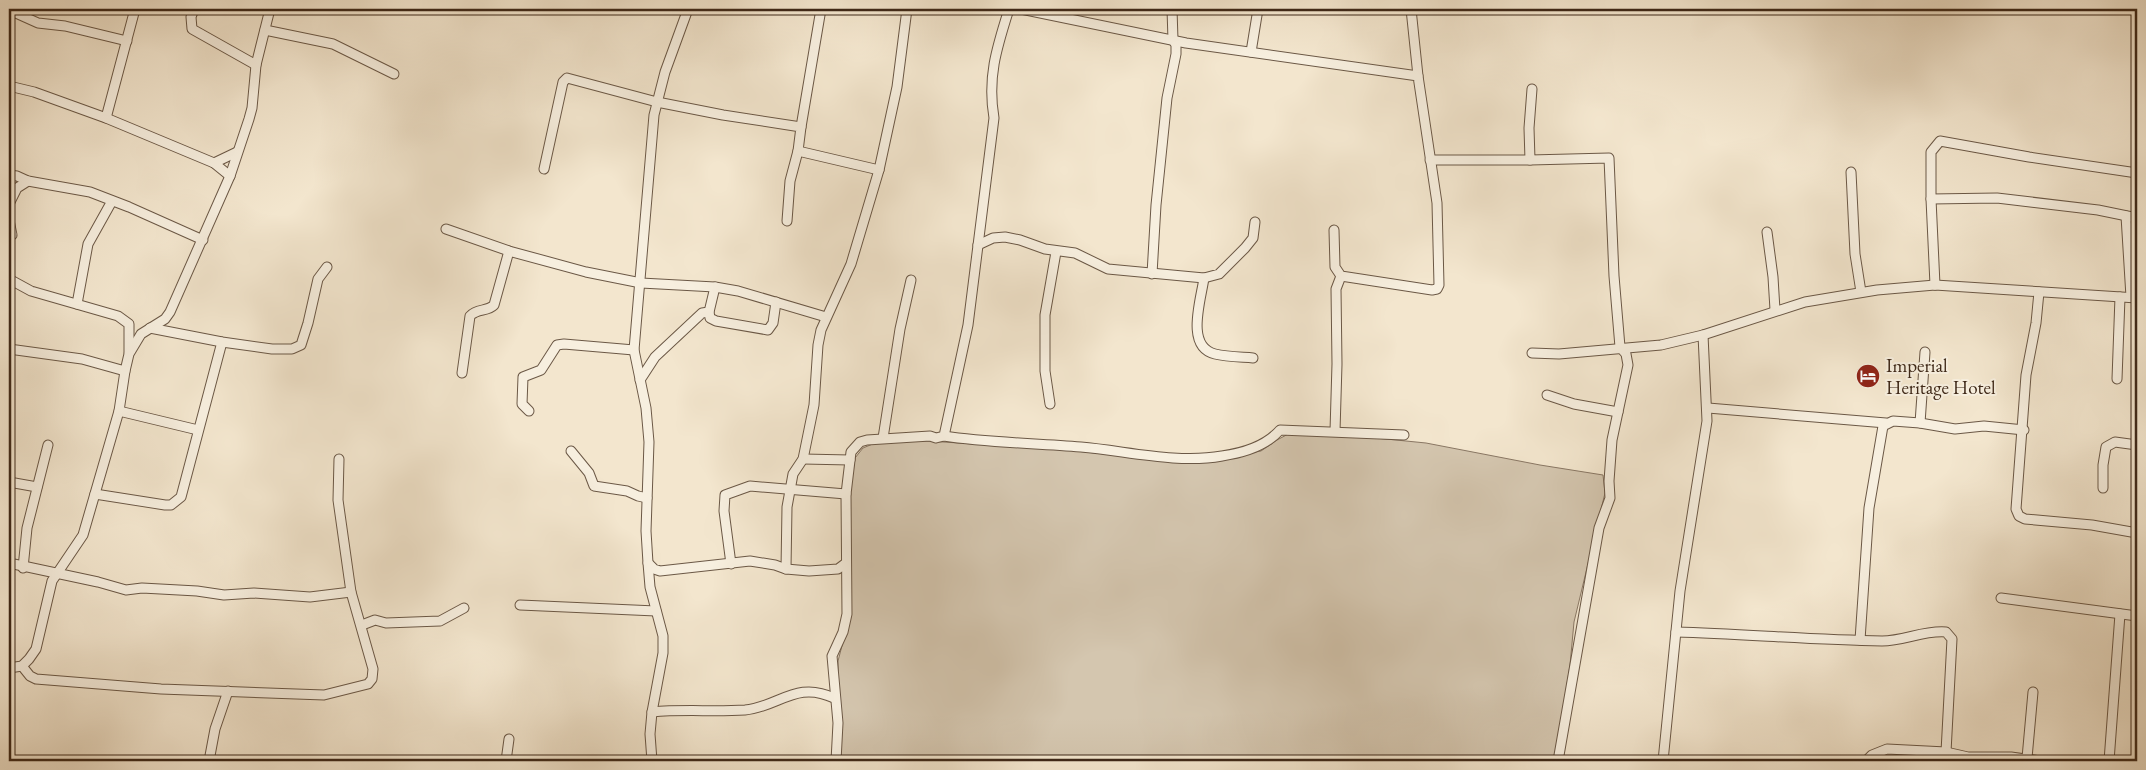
<svg xmlns="http://www.w3.org/2000/svg" width="2146" height="770" viewBox="0 0 2146 770" font-family="'EB Garamond',serif">
	<style>
		.green { fill: #d4c6af; stroke: #897764 }
		.lines { fill: none; stroke-linecap: round; stroke-linejoin: round }
		.minor-casing { stroke: #6b5846; stroke-width: 11 }
		.minor { stroke: #f7efdf; stroke-width: 9 }
		.labels { text-anchor: middle; stroke-width: 4; stroke-linejoin: round; paint-order: stroke }
		.poi-label { font-size: 19px; fill: #3e2818; stroke: #f7efdf; text-anchor: start }
	</style>
	<rect width="100%" height="100%" fill="#f3e6ce"/>
	<filter id="stains"><feTurbulence type="fractalNoise" baseFrequency=".004" numOctaves="4"/><feColorMatrix values="0 0 0 0 .2 0 0 0 0 .09 0 0 0 0 .02 0 0 0 .5 -.17"/></filter>
	<radialGradient id="worn" r=".72"><stop offset=".6" stop-color="#630" stop-opacity="0"/><stop offset="1" stop-color="#630" stop-opacity=".3"/></radialGradient>
	<!-- green -->
	<polygon class="green" points="1292,432 1346,435 1426,443 1540,465 1603,475 1605,493 1574,622 1570,665 1555,761 839,761 838,661 849,619 849,498 855,458 863,448 880,441 928,441 1066,450 1194,463 1261,451 1277,440"/>
	<g class="lines">
		<!-- minor casing -->
		<g class="minor-casing">
			<g id="minor">
				<polyline points="194,9 191,17 192,29 256,65"/>
				<polyline points="1021,9 1186,43 1418,76 1437,203 1439,285 1437,289 1432,290 1341,276 1335,267 1334,230"/>
				<polyline points="1411,9 1418,76"/>
				<polyline points="9,10 38,23 65,26 127,41"/>
				<polyline points="265,30 333,44 394,74"/>
				<polyline points="1251,52 1258,9"/>
				<polyline points="9,86 34,92 106,118 214,163 230,176"/>
				<polyline points="1532,89 1529,128 1530,160 1609,158 1614,276 1620,347 1626,354 1628,365 1612,440 1609,481 1610,498 1599,528 1558,761"/>
				<polyline points="106,118 135,9"/>
				<polyline points="801,127 821,9"/>
				<polyline points="1430,160 1530,160"/>
				<polyline points="214,163 237,152"/>
				<polyline points="544,169 563,82 567,78 657,102 723,115 801,127 798,151 879,170"/>
				<polyline points="1851,172 1855,254 1861,292"/>
				<polyline points="9,175 17,176 28,181 90,192 129,207 203,240"/>
				<polyline points="1931,199 1997,198 2098,210 2137,218"/>
				<polyline points="9,204 17,188 28,181"/>
				<polyline points="2126,216 2131,297"/>
				<polyline points="9,220 12,235 9,237"/>
				<polyline points="787,221 790,181 798,151"/>
				<polyline points="446,229 509,251 586,272 641,283 715,287 738,291 826,317"/>
				<polyline points="1767,232 1773,277 1775,310"/>
				<polyline points="978,245 993,238 1005,237 1020,240 1045,249 1075,253 1108,269 1204,278 1219,274 1245,248 1253,238 1255,222"/>
				<polyline points="1152,274 1156,205 1167,98 1176,54 1176,45 1173,40 1172,9"/>
				<path d="M1204,278C1201,300 1185,347 1215,354C1227,357 1241,357 1253,358"/>
				<polyline points="9,279 31,291 118,316 129,324 129,352"/>
				<polyline points="1935,285 1931,199 1931,152 1940,141 2029,157 2137,173"/>
				<polyline points="715,287 709,312 710,318 716,321 768,330 773,323 776,302"/>
				<polyline points="2039,292 2036,323 2026,375 2016,509 2019,516 2025,519 2092,525 2137,533"/>
				<polyline points="77,304 88,244 112,201"/>
				<polyline points="150,328 222,342 272,349 292,349 301,345 308,323 318,279 327,267"/>
				<polyline points="9,349 82,359 125,371"/>
				<polyline points="1532,353 1559,354 1661,345 1703,335 1805,302 1877,290 1935,285 2137,298"/>
				<path d="M462,373L470,316C477,308 487,312 494,305L509,251"/>
				<polyline points="2117,379 2120,297"/>
				<polyline points="640,380 655,357 702,313 709,312"/>
				<polyline points="1547,395 1574,404 1618,412"/>
				<polyline points="1050,404 1045,371 1045,315 1056,252"/>
				<polyline points="1708,408 1886,423"/>
				<polyline points="119,411 198,430"/>
				<polyline points="529,411 522,404 523,377 541,370 557,345 564,344 634,350"/>
				<polyline points="1920,423 1925,352"/>
				<polyline points="1335,431 1337,364 1336,289 1341,276"/>
				<path d="M944,436C989,443 1036,443 1081,447C1127,451 1177,464 1222,456C1243,453 1266,446 1280,430L1404,435"/>
				<polyline points="883,438 900,329 911,280"/>
				<polyline points="571,451 589,473 594,486 627,491 638,496 647,498"/>
				<polyline points="803,459 850,460"/>
				<polyline points="9,482 37,487"/>
				<polyline points="2103,488 2103,465 2106,447 2115,442 2137,445"/>
				<polyline points="95,494 165,505 171,505 181,497 222,342"/>
				<polyline points="9,563 98,582 126,590 142,588 197,591 224,595 254,593 310,597 351,592"/>
				<polyline points="648,563 654,569 660,571 750,561 775,565 786,569 809,571 838,569 846,563"/>
				<polyline points="731,564 724,511 725,495 750,486 846,494"/>
				<polyline points="23,568 27,528 48,445"/>
				<polyline points="786,569 787,507 793,474 803,459 814,405 818,345 821,330 851,264 879,170 897,87 907,9"/>
				<polyline points="2001,598 2137,616"/>
				<polyline points="520,605 656,611"/>
				<polyline points="362,625 375,620 386,623 440,621 464,608"/>
				<path d="M1676,632C1745,634 1813,640 1882,641C1904,641 1924,630 1946,632L1952,639L1946,752"/>
				<polyline points="1860,640 1869,508 1883,426 1893,421 1920,423 1955,429 1984,426 2024,430"/>
				<polyline points="22,666 30,676 36,679 161,689 324,695 368,684 372,679 373,669 351,592 338,500 339,459"/>
				<polyline points="9,668 22,666 29,659 36,649 52,581 83,535 119,411 125,371 129,354 141,334 165,319 170,312 230,176 249,119 252,108 256,65 270,9"/>
				<path d="M652,712C683,709 714,712 745,710C779,707 796,680 834,698"/>
				<polyline points="2027,758 2033,692"/>
				<polyline points="209,761 215,729 228,691"/>
				<polyline points="506,761 509,739"/>
				<polyline points="652,761 650,734 652,712 663,653 663,636 650,587 648,563 646,531 649,442 646,408 634,350 654,115 665,72 688,9"/>
				<path d="M836,761L838,723L832,656L843,632L847,614L846,494L851,452L860,442L867,440L930,436L936,438L944,436L968,325L994,118C987,77 997,47 1009,9"/>
				<polyline points="1663,761 1680,591 1707,421 1703,335"/>
				<polyline points="1866,761 1872,755 1887,749 1946,752 1968,757 2011,757 2040,761"/>
				<polyline points="2109,761 2120,614"/>
			</g>
		</g>
		<!-- minor -->
		<use href="#minor" class="minor"/>
	</g>
	<!-- icons -->
	<defs>
		<g id="hotel-disc" transform="scale(1.25)"><circle r="9.5" fill="#8f2418" stroke="#f7efdf"/><path d="M-6-4.5h1.5V1H6V5H4.5V3h-9V5H-6ZM-4 0a1.8 1.8 0 1 1 3.6 0ZM.5 0V-2.5h3Q6-2.5 6 0Z" fill="#fff"/></g>
	</defs>
	<g fill-rule="evenodd">
		<use href="#hotel-disc" x="1868" y="376"/>
	</g>
	<g class="labels">
		<!-- poi labels -->
		<g class="poi-label">
			<text x="1886" y="372">Imperial<tspan x="1886" dy="22">Heritage Hotel</tspan></text>
		</g>
	</g>
	<!-- margin -->
	<rect width="2146" height="770" fill="none" stroke="#f3e6ce" stroke-width="30"/>
	<rect x="10" y="10" width="2126" height="750" fill="none" stroke="#3e2818" stroke-width="2.5"/>
	<rect x="15" y="15" width="2116" height="740" fill="none" stroke="#3e2818"/>
	<rect width="100%" height="100%" filter="url(#stains)"/>
	<rect width="100%" height="100%" fill="url(#worn)"/>
</svg>
